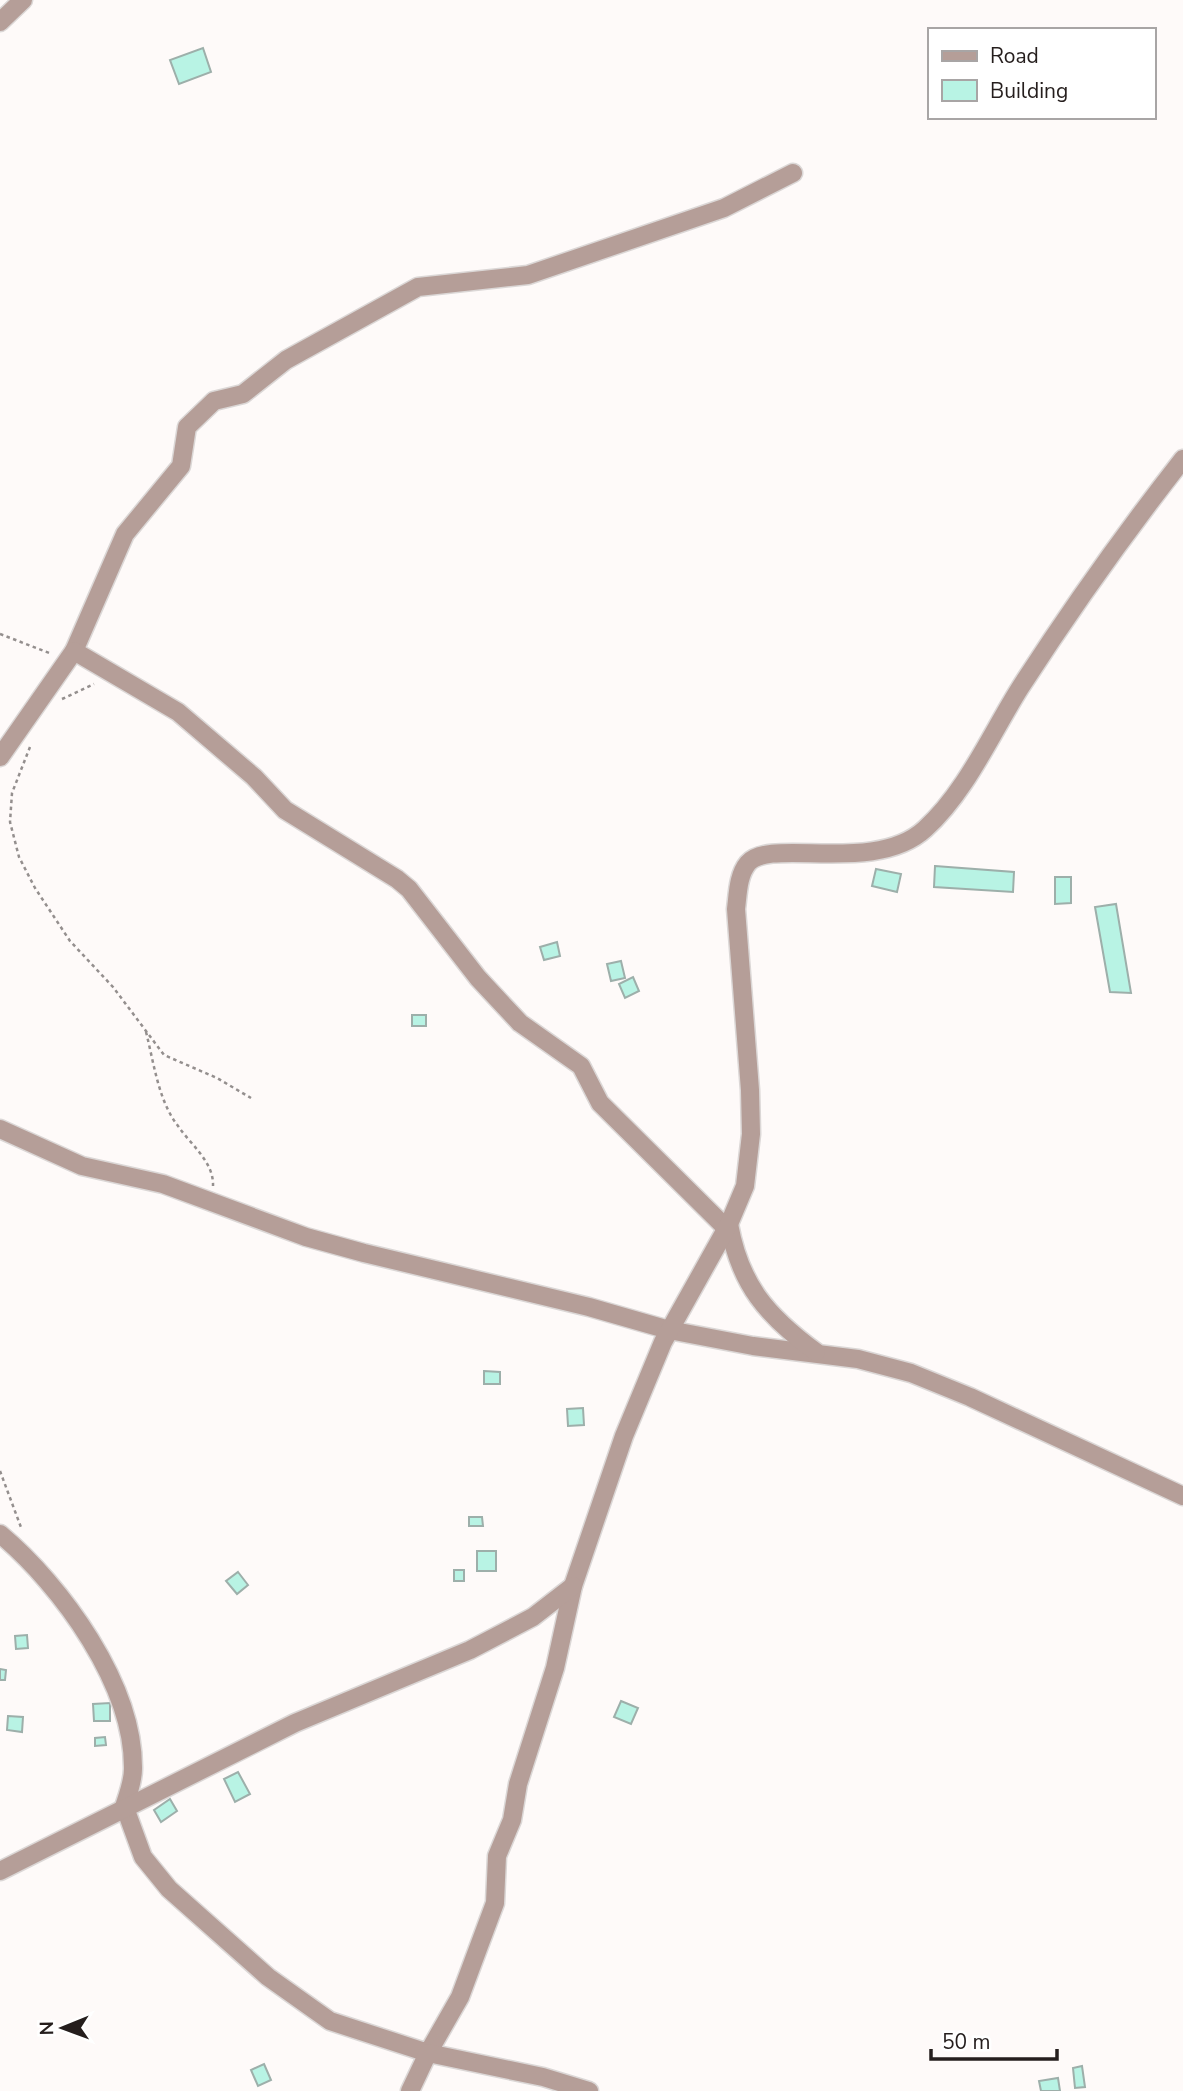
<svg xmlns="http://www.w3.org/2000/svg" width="1183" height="2091" viewBox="0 0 1183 2091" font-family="'Nunito Sans',sans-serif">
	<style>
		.building { fill: #b8f3e4; stroke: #9dafaa; stroke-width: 2 }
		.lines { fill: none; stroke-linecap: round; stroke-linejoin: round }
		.minor-casing { stroke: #dbd7d6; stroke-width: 21 }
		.path { stroke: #948f8e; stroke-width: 2.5; stroke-dasharray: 3.5 3.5; stroke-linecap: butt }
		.minor { stroke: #b59e98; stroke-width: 18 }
	</style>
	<rect width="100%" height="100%" fill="#fefaf9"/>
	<!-- building -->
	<g class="building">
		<polygon points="203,48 211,72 179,84 170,60"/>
		<polygon points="935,866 1014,872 1013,892 934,887"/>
		<polygon points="876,869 901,874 897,892 872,886"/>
		<polygon points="1055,877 1071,877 1071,903 1055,904"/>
		<polygon points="1116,904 1131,993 1110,992 1095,907"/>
		<polygon points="557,942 560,956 544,960 540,947"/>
		<polygon points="621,961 625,978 611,981 607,964"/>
		<polygon points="633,977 639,991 625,998 619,984"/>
		<rect x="412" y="1015" width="14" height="11"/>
		<polygon points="484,1371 500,1372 500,1384 484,1384"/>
		<polygon points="583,1408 584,1425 568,1426 567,1409"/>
		<polygon points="469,1517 482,1517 483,1526 469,1526"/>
		<rect x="477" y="1551" width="19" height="20"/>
		<rect x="454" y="1570" width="10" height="11"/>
		<polygon points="238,1572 248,1585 237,1594 226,1581"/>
		<polygon points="27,1635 28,1648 16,1649 15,1636"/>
		<polygon points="0,1669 6,1670 5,1680 0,1680"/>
		<polygon points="621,1701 638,1708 631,1724 614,1717"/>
		<polygon points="110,1703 110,1721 94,1721 93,1704"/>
		<polygon points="8,1716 23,1717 22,1732 7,1730"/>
		<polygon points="105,1737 106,1745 95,1746 95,1738"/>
		<polygon points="238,1772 250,1794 235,1802 224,1779"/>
		<polygon points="170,1799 177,1811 161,1822 154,1810"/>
		<polygon points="264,2064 271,2080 258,2086 251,2070"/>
		<polygon points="1082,2066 1085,2087 1075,2088 1073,2068"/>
		<polygon points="1058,2078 1060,2091 1041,2091 1039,2081"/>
	</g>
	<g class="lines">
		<!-- minor casing -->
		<g class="minor-casing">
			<g id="minor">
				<polyline points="0,22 23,0"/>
				<polyline points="74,651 125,534 181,466 187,427 214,401 243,394 286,360 418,287 528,275 724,208 793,173"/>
				<polyline points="0,757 74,651 178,712 254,777 285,810 397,879 409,889 478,978 520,1023 581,1066 600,1103 726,1228"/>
				<polyline points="0,1129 82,1166 163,1184 306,1237 364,1253 589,1307 669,1330 753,1346 858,1359 911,1373 970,1397 1183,1496"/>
				<path d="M729,1224C740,1285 767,1316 816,1352"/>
				<path d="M0,1534C62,1586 134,1685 133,1769C133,1783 127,1797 123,1810"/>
				<path d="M123,1810L128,1816L143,1857L169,1889L268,1977L330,2021L428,2053L460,1997L495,1903L497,1856L512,1820L518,1784L555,1668L573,1586L624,1436L663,1342L729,1224L745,1186L751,1134L750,1090L736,909C738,893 738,875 748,863C770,837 875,875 925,829C966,792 991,734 1020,688C1071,609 1125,533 1183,459"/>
				<polyline points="0,1871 295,1723 470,1650 533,1617 573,1586"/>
				<polyline points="410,2091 428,2053 543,2077 589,2091"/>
			</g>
		</g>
		<!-- path -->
		<g class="path">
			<polyline points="0,634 52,654"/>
			<polyline points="62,699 94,684"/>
			<polyline points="30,747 12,793 10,822 19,857 35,888 70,941 113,987 164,1055 217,1078 251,1098"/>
			<path d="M146,1032C154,1063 158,1100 178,1126C191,1145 214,1162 213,1186"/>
			<polyline points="0,1471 22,1530"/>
		</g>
		<!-- minor -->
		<use href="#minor" class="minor"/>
	</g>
	<!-- legend -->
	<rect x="928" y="28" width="228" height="91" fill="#ffffff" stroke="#a8a5a5" stroke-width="2"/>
	<rect x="942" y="51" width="35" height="10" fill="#b59e98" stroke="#a8a5a5" stroke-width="2"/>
	<text x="990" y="63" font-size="21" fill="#251e1d">Road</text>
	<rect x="942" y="80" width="35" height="21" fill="#b8f3e4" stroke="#a8a5a5" stroke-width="2"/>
	<text x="990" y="98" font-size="21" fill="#251e1d">Building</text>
	<!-- north arrow -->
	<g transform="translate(63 2028) rotate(269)" stroke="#ffffff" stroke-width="5" paint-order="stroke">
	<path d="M0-5L12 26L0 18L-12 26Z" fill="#251e1d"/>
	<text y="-10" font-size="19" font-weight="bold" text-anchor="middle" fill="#251e1d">N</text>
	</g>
	<!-- scale -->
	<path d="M931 2049v10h126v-10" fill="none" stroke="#251e1d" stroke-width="3.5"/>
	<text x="942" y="2049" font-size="21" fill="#251e1d" stroke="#ffffff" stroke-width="5" paint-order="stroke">50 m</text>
</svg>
